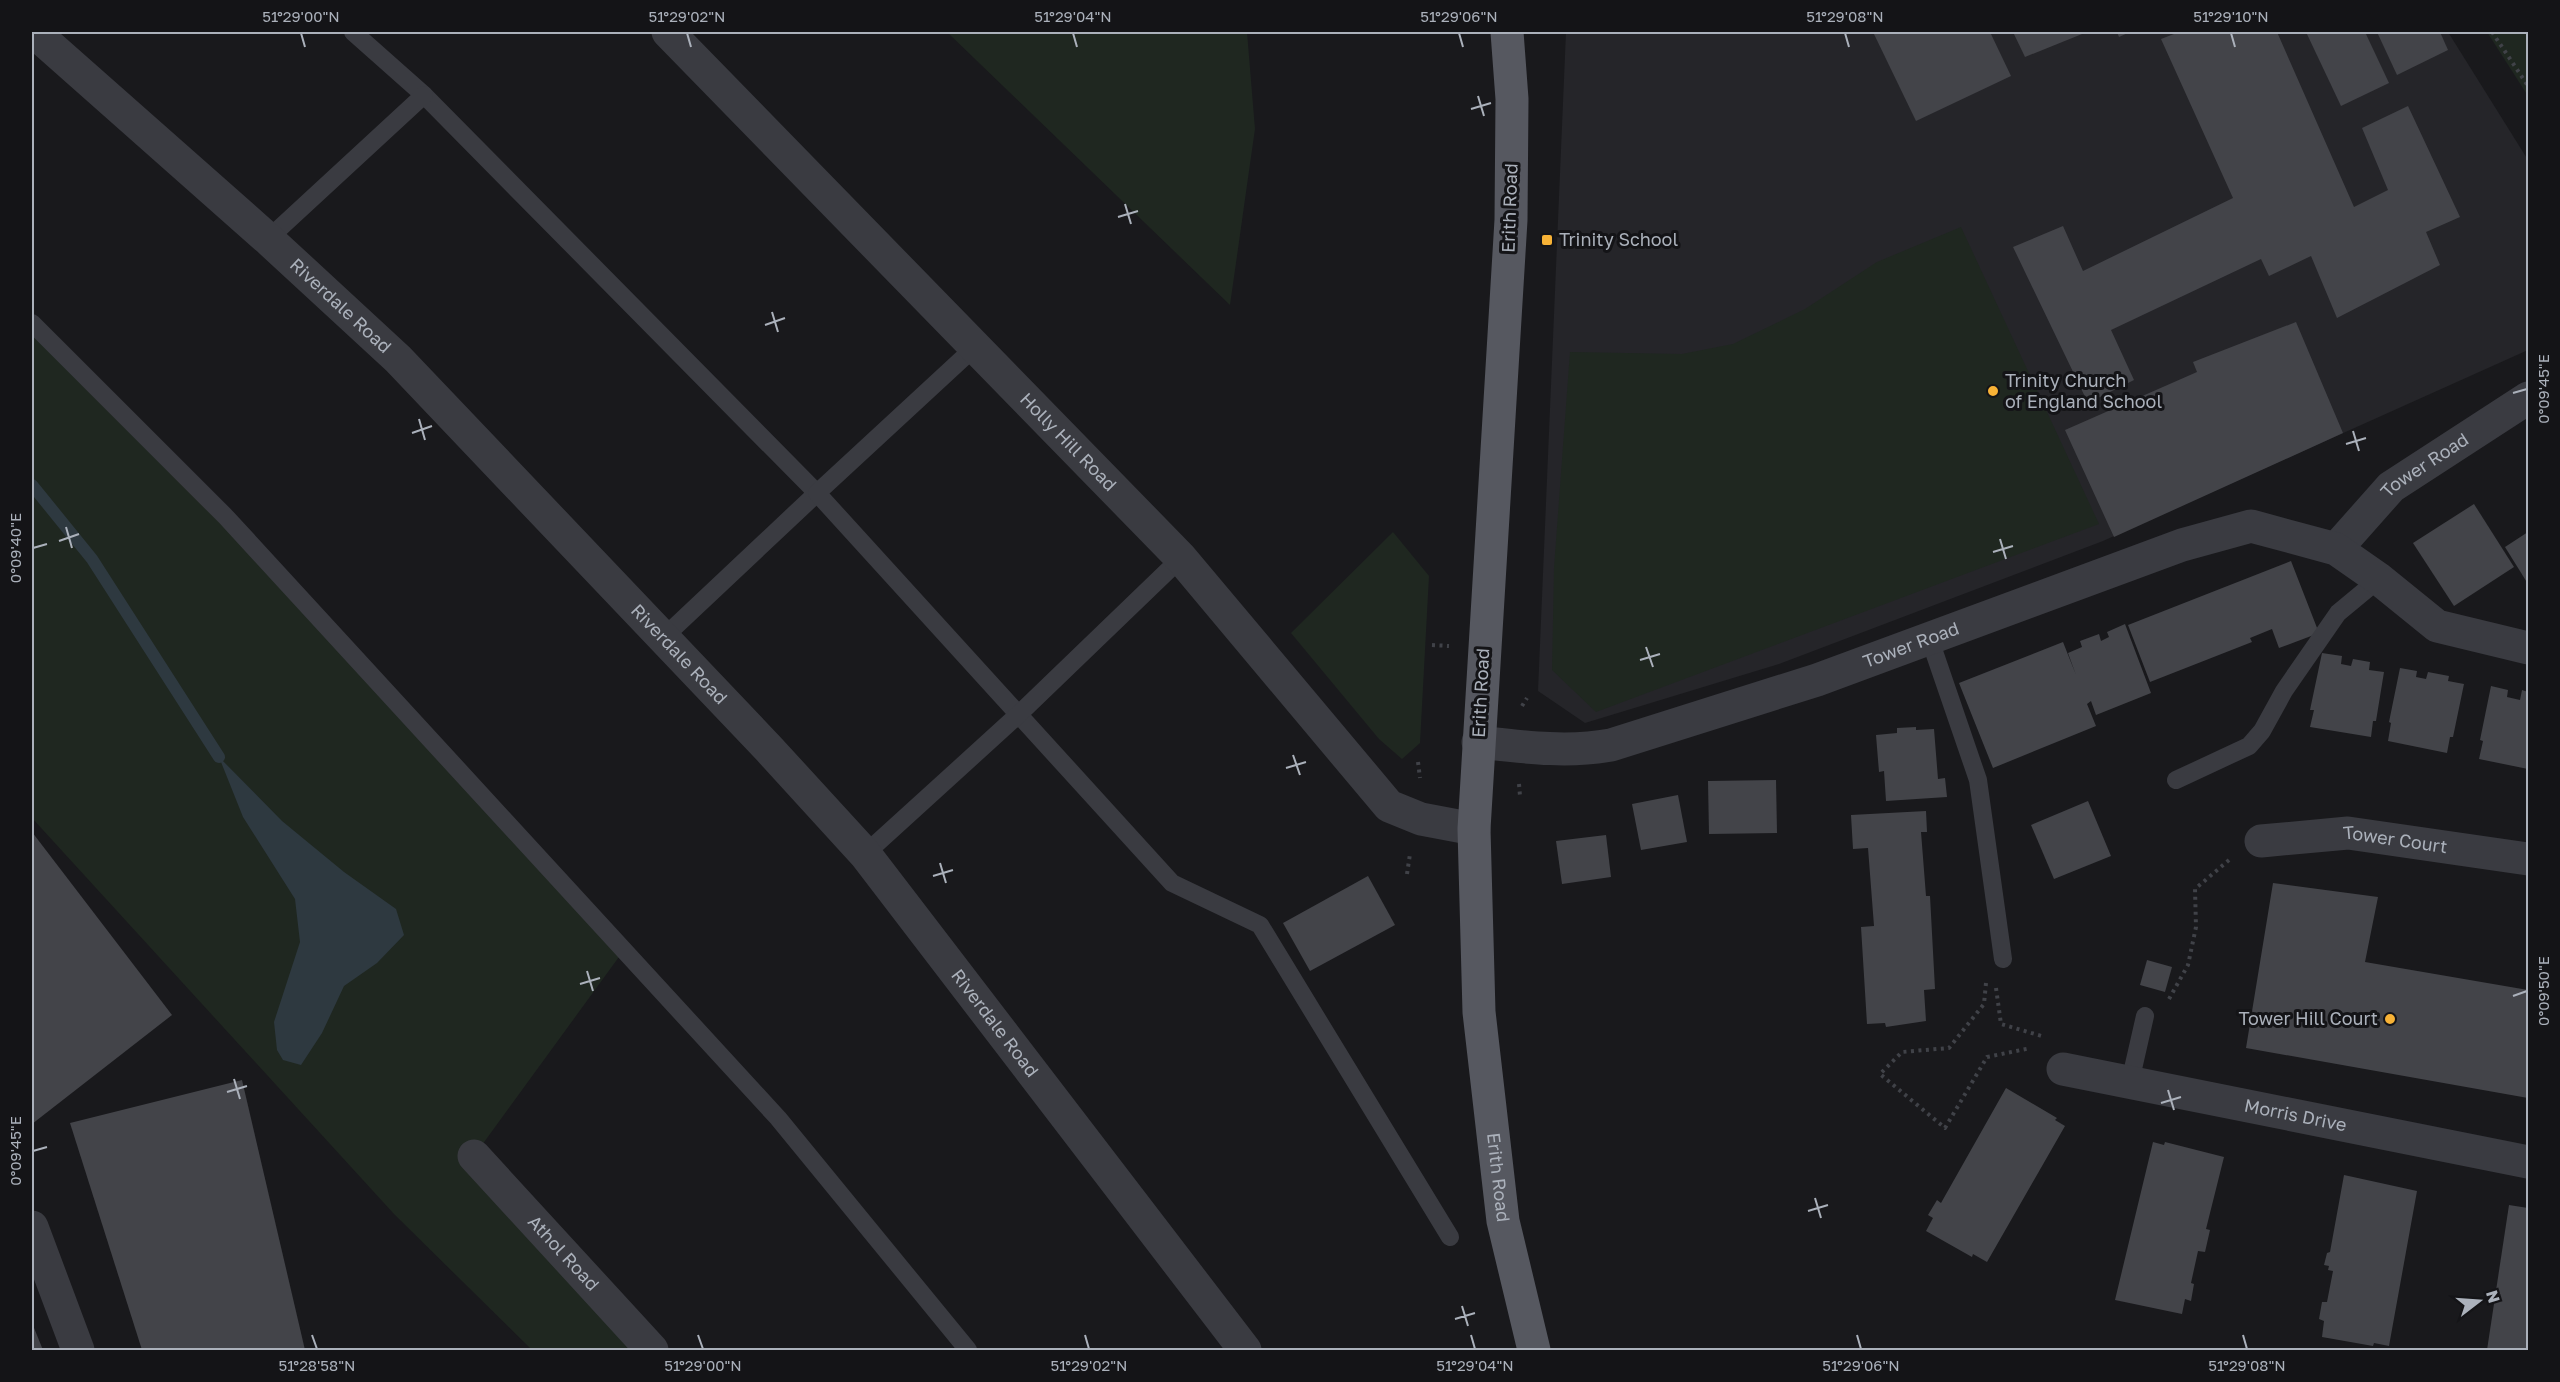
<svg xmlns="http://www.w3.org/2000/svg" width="2560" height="1382" viewBox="0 0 2560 1382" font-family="'Golos Text',sans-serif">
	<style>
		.built { fill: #252529 }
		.green { fill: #1f2720 }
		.water { fill: #2e3940 }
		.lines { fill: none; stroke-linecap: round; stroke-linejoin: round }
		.stream { stroke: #2e3940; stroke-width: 12 }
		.building { fill: #434449 }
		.path { stroke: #404248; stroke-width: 4; stroke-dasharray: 3 4.5; stroke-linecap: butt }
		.service { stroke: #3a3b41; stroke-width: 18 }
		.minor { stroke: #3a3b41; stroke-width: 33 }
		.primary { stroke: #565860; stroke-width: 33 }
		.ticks { fill: none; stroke: #abb1bb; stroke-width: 2 }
		.poi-dot { fill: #f7b236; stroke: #141417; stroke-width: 2 }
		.labels { text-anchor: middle; stroke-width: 6; stroke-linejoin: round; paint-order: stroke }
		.street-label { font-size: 18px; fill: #abb1bb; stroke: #141417 }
		.poi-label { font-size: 18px; fill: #abb1bb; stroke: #141417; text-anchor: start }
		.neatline { fill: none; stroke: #abb1bb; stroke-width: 2 }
		.ticks-label { font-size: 15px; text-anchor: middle; fill: #abb1bb }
	</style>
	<rect width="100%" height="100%" fill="#19191c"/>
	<!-- built -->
	<polygon class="built" points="1566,32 2448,32 2528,160 2528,350 2103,541 1779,664 1585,723 1538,691"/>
	<!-- green -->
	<g class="green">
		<polygon points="947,32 1247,32 1255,129 1230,305"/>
		<polygon points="2487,32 2528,32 2528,96"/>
		<polygon points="1961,227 2099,524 1596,712 1552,670 1554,568 1570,352 1682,354 1733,344 1805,309 1877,262"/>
		<polygon points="32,323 624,950 474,1156 652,1350 532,1350 394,1214 32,818"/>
		<polygon points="1393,532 1429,576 1420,743 1402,759 1379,739 1291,633"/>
	</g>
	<!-- water -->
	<polygon class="water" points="219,757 282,821 344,872 396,909 404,935 377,963 344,986 322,1033 301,1065 283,1060 277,1050 274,1022 300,942 295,899 243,817"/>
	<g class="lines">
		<!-- stream -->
		<polyline class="stream" points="32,485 92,559 219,757"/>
	</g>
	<!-- building -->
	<g class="building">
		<polygon points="1873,32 1990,32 2011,76 1916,121"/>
		<polygon points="2013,32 2087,32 2025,57"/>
		<polygon points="2117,32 2130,32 2119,37"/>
		<polygon points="2179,32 2277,32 2354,207 2388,190 2362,128 2408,106 2460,217 2426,232 2440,265 2337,318 2311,256 2269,276 2261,259 2111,330 2134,380 2088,403 2013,247 2063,226 2083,271 2233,198 2161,39"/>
		<polygon points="2306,32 2365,32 2389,83 2341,106"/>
		<polygon points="2377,32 2440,32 2448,50 2397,75"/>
		<polygon points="2296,322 2343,433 2114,537 2065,430 2197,372 2193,362"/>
		<polygon points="2474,504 2514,567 2454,606 2413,543"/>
		<polygon points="2528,532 2528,584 2505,547"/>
		<polygon points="2291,561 2319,633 2279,648 2272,629 2250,638 2252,642 2150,682 2128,625"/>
		<polygon points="2125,624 2151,693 2096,715 2091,701 2087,704 2096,726 1993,768 1959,683 2063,642 2076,675 2068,653 2082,647 2080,641 2099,634 2101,641 2109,637 2107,632"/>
		<polygon points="2322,653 2342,656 2341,664 2351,666 2353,659 2370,662 2369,670 2384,672 2376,721 2373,721 2371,737 2310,727 2314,710 2310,710"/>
		<polygon points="2400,668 2417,671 2416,677 2426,679 2428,672 2449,676 2448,681 2464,684 2453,737 2450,737 2447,753 2388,741 2391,723 2389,722"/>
		<polygon points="2491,686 2508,690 2507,697 2520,700 2522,690 2528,692 2528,769 2479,759 2483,741 2480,740"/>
		<polygon points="1916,727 1916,730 1934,729 1938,779 1945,778 1947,797 1886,801 1884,771 1879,772 1876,735 1897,733 1897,728"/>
		<polygon points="1776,780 1777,833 1709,834 1708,781"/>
		<polygon points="1678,795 1687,842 1641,850 1632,804"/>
		<polygon points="2088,801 2111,856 2054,879 2031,825"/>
		<polygon points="1926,811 1927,832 1921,832 1926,896 1930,896 1935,989 1924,990 1926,1021 1886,1027 1885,1023 1867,1024 1861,927 1874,926 1868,848 1853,849 1851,815"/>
		<polygon points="32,832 172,1015 32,1124"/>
		<polygon points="1606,835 1611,877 1562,884 1556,841"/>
		<polygon points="1368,876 1395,925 1310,971 1283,923"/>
		<polygon points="2273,883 2378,897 2365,962 2528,990 2528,1098 2246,1048"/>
		<polygon points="2147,960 2172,967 2165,992 2140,985"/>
		<polygon points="242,1080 305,1350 142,1350 70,1123"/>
		<polygon points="2006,1088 2057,1118 2055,1120 2065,1126 1987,1262 1973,1254 1972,1257 1926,1231 1933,1218 1928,1215 1937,1200 1941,1203"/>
		<polygon points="2153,1142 2164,1145 2165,1142 2224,1157 2206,1229 2210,1230 2205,1252 2198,1251 2191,1283 2194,1284 2191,1301 2185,1299 2182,1314 2115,1300"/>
		<polygon points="2344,1175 2417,1191 2389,1346 2374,1343 2373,1346 2322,1337 2324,1321 2319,1319 2322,1302 2327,1302 2333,1271 2328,1270 2329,1266 2324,1265 2327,1253 2330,1252"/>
		<polygon points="2509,1205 2528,1208 2528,1350 2487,1350"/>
		<polygon points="32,1323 43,1350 32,1350"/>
	</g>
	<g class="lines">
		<!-- path -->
		<g class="path">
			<polyline points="2492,32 2528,86"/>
			<polyline points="1432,645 1449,646"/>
			<polyline points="1522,706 1527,698"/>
			<polyline points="1418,762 1420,778"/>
			<polyline points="1519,784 1520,796"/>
			<polyline points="1407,874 1410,854"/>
			<polyline points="1986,983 1984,1004 1949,1048 1902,1052 1880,1074 1945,1128 1987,1057 2031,1048"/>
			<polyline points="1996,988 2001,1024 2045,1037"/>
			<polyline points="2169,999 2188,965 2196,927 2195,889 2229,860"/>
		</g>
		<!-- service -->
		<g class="service">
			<polyline points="353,32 424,95 817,493 664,637"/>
			<polyline points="268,239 424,95"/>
			<polyline points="32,323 226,517 778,1118 968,1350"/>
			<polyline points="975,347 817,493 1172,883 1260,925 1450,1237"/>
			<polyline points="1930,640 1978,780 2003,959"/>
			<polyline points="2176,780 2249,746 2262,731 2284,691 2338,613 2379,579"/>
			<polyline points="865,854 1019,714 1181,558"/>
			<polyline points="2130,1082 2145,1016"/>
		</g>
		<!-- minor -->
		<g class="minor">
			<path id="s1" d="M34,32L268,239L398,359L769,749L865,854L1245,1350"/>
			<path id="s2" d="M668,32L1181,558L1389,806L1421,819L1474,829"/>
			<path id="s3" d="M2336,549L2391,487L2528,398"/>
			<path id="s4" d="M1478,742C1523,747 1567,753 1611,745L1817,680L2182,545L2251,526L2336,549L2379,579L2437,626L2528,648"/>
			<path id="s5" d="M2261,841L2348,833L2528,859"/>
			<path id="s6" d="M2063,1069L2528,1162"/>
			<path id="s7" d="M474,1156L652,1350"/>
			<polyline points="32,1227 78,1350"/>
		</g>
		<!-- primary -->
		<path class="primary" id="s8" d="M1507,32L1512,99L1511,220L1474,829L1479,1012L1503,1221L1534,1350"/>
	</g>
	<!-- ticks -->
	<path class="ticks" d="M301,33L305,47M687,33L691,47M1073,33L1077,47M1459,33L1463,47M1845,33L1849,47M2231,33L2235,47M1478,96L1484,116M1471,109L1491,103M1125,204L1131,224M1118,217L1138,211M772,312L778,332M765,325L785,318M2513,393L2527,389M419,419L425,440M2353,431L2359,451M412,433L432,426M2346,444L2366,438M66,527L72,548M2000,539L2006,559M59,541L79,534M33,548L47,544M1993,552L2013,546M1646,647L1653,667M1640,660L1660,654M1293,755L1300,775M1286,768L1306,762M940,863L946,883M933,876L953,870M587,971L593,991M580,984L600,978M2513,996L2527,991M234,1079L240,1099M2168,1090L2174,1110M227,1092L247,1086M2161,1103L2181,1097M33,1151L47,1147M1815,1198L1821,1218M1808,1211L1828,1205M1462,1306L1468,1326M1455,1319L1475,1313M312,1335L317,1349M698,1335L703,1349M1085,1335L1089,1349M1471,1335L1475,1349M1857,1335L1861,1349M2243,1335L2247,1349"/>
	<!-- markers -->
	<g class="poi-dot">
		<rect x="1541" y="234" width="12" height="12" rx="3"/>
		<circle cx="1993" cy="391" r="6"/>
		<circle cx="2390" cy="1019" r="6"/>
	</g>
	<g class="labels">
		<!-- street labels -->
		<g class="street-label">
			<text transform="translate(1510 208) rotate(-88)" y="6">Erith Road</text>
			<text dy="6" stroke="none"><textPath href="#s1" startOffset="411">Riverdale Road</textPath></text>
			<text dy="6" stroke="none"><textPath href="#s2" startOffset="573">Holly Hill Road</textPath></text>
			<text dy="6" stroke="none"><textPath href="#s3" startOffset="123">Tower Road</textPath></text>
			<text dy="6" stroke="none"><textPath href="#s4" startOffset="450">Tower Road</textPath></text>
			<text dy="6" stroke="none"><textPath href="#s1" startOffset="897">Riverdale Road</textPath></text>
			<text transform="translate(1481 693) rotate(-87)" y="6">Erith Road</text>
			<text dy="6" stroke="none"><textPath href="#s5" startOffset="135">Tower Court</textPath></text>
			<text dy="6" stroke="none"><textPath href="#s1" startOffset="1383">Riverdale Road</textPath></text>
			<text dy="6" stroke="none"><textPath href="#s6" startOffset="237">Morris Drive</textPath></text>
			<text dy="6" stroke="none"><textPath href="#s8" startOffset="1148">Erith Road</textPath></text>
			<text dy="6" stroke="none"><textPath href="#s7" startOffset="132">Athol Road</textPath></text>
		</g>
		<!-- poi labels -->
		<g class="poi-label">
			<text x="1559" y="246">Trinity School</text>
			<text x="2005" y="387">Trinity Church<tspan x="2005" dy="21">of England School</tspan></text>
			<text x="2378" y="1025" text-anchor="end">Tower Hill Court</text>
		</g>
	</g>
	<!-- border -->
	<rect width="2560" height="1382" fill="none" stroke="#141417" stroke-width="66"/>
	<!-- north arrow -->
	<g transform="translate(2479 1301) rotate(73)" stroke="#141417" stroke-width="4.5" paint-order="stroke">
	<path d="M0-4.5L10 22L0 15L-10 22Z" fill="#abb1bb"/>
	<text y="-9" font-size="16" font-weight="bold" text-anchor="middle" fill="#abb1bb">N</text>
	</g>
	<rect x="33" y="33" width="2494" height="1316" class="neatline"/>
	<g class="ticks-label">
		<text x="301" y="22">51°29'00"N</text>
		<text x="687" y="22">51°29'02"N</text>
		<text x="1073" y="22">51°29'04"N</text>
		<text x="1459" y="22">51°29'06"N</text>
		<text x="1845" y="22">51°29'08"N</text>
		<text x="2231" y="22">51°29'10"N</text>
		<text transform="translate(2544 389) rotate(-90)" y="5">0°09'45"E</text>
		<text transform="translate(16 548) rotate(-90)" y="5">0°09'40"E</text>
		<text transform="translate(2544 991) rotate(-90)" y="5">0°09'50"E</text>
		<text transform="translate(16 1151) rotate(-90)" y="5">0°09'45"E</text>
		<text x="317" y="1371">51°28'58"N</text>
		<text x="703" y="1371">51°29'00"N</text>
		<text x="1089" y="1371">51°29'02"N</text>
		<text x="1475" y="1371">51°29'04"N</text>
		<text x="1861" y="1371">51°29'06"N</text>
		<text x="2247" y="1371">51°29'08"N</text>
	</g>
</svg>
